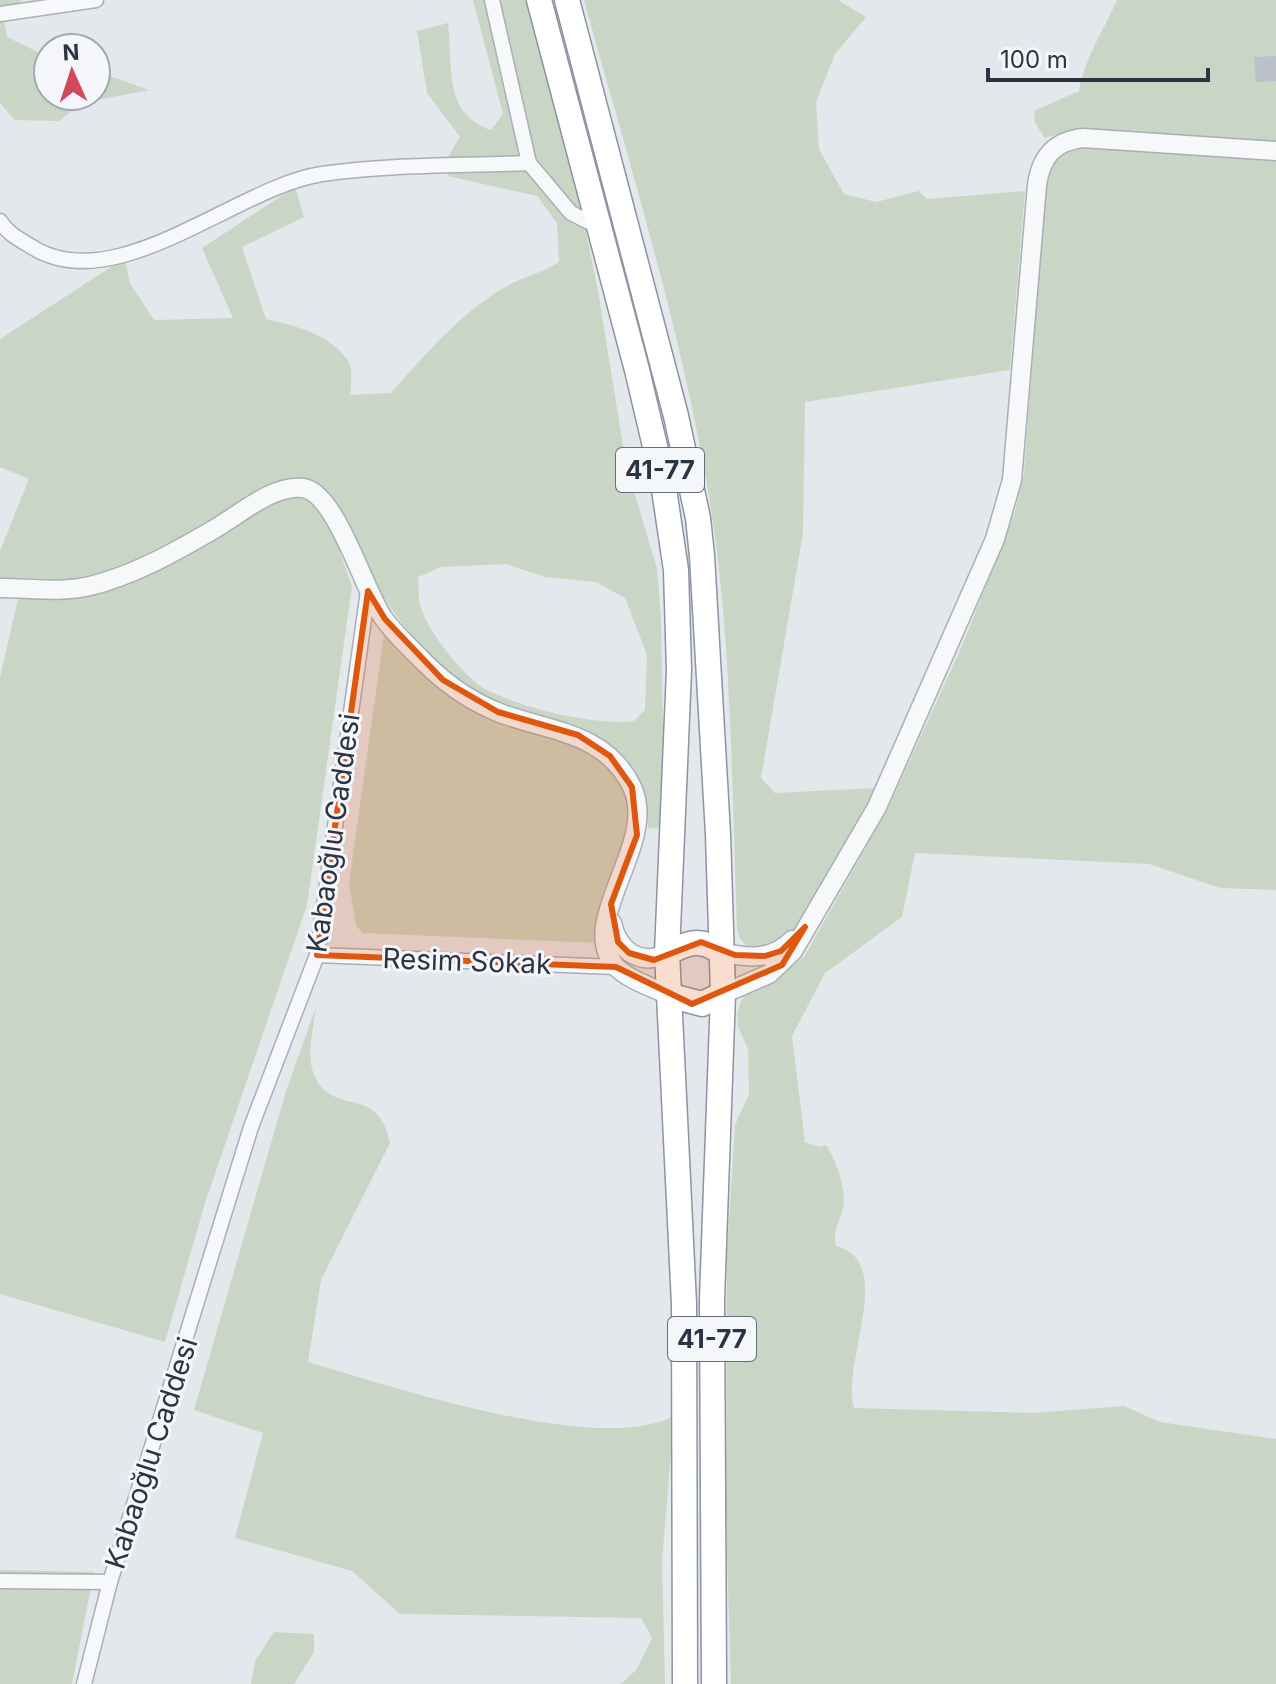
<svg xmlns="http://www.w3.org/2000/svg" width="1276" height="1684" viewBox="0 0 1276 1684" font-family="Inter,sans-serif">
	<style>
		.green { fill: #c9d6c5; fill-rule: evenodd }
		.building { fill: #bbc0ca }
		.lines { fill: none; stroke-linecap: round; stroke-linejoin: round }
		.minor-casing { stroke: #a9aeb7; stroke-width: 17 }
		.tertiary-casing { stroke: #a9aeb7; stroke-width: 21 }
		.trunk-casing { stroke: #8b94a3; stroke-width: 27 }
		.minor { stroke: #f7f8fa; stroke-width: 14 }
		.tertiary { stroke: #f7f8fa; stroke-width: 18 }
		.trunk { stroke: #fff; stroke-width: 24 }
		.marked { fill: #df570f; fill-opacity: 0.2; stroke: #df570f; stroke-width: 6; stroke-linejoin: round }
		.labels { text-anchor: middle; stroke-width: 6; stroke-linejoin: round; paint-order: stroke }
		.shield { fill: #f4f6f9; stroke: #676e7b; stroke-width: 2 }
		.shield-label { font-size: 26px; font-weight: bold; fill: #2b3445 }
		.street-label { font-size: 28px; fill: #2b3445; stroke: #f4f6f9 }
	</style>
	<rect width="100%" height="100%" fill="#e4e7ec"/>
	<!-- green -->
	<g class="green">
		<polygon points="0,0 22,0 3,16 7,37 48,57 48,96 96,96 96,71 149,90 82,103 59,121 15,120 0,103"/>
		<path d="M473,0H526L580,202L598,291L626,464L657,569L661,619L665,829L648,828C646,701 523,738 453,677C390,622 366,568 329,497L315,481H292L114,570L60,581L0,582V551L29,479L0,467V339L125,258L130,283L154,320L233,318L202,248L295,187L304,217L242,247L266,319C293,325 329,334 346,358C354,368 351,384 350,395L391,393C428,352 463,309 513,283C529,275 544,272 559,262L557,223L537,196L448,176V157L460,137L427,93L417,31L448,23C453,67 443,114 491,130L503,114ZM506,564L545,577L596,582L625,598L647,655L645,710L634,721C595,726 520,708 485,689C463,676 429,633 421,608C418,599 419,587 418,577L441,567Z"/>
		<path d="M584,0H838L866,17L835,54L816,102L819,149L844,194L876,202L919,191L927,199L1025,191L1010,370L805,402L803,533L761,778L775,793L876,788L793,934L775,947L747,946L740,939L737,928C732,797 732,658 714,529C688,350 632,174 584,0Z"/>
		<path d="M1117,0H1276V142L1067,131L1045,138L1035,123L1034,111L1079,91C1084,59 1104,30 1117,0Z"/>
		<path d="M1098,147L1276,161V890L1220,888L1149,864L915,853L902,917L825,973L792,1036L805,1142L819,1147L826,1145C836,1160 847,1190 843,1208C840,1224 832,1229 836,1246C897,1261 841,1362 854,1408L1034,1413L1124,1406L1160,1422L1276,1439V1684H731L726,1521L727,1252L735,1125L749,1094L748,1049L738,1026L737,1013L741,1001L753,987L804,957L889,806L962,646L1015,512L1024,473L1046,177C1058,152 1073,148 1098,147Z"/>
		<path d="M287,497H305L325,510L352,586L307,905L205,1203L165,1342L0,1294V677L19,595C36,596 57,601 74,597C151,581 219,533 287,497Z"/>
		<path d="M384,634C394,644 404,657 415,665C466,702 634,741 633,815C632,841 614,866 604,889C598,907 599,924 598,943L363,933L356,926L349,883Z"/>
		<path d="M316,1007C314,1027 305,1057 315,1077C334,1117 379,1084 390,1143L321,1280L308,1362C390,1386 599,1456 674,1416L662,1561L665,1684H621L637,1669L652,1638L641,1618L400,1614L352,1571L235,1538L263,1433L194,1410L286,1091Z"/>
		<polygon points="0,1570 94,1572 72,1684 0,1684"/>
		<polygon points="274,1632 314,1634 314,1652 294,1684 251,1684 255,1661"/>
	</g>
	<!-- building -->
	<polygon class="building" points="1276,56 1276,81 1256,82 1254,57"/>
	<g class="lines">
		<!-- minor casing -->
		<g class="minor-casing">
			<g id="minor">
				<polyline points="0,14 96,0"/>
				<polyline points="529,163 571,213 601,228"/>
				<path d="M0,221C8,234 19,239 32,247C116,300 238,186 322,174C390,164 460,166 529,163L492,0"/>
				<polyline points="317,955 616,967"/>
				<polyline points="0,1581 110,1582"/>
				<polyline points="84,1684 110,1582 251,1127 317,955 368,591"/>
			</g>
		</g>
		<!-- tertiary casing -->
		<g class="tertiary-casing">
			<g id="tertiary">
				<path d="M0,588C30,588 61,593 90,586C132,576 175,552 211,531C237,517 272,484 303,488C336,492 364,591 384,619C396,635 411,649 425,663C446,684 472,702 500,713C550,732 606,732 632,787C659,844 576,920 615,966C627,979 652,987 668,995"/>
				<path d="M612,923C618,951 641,967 667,953"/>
				<path d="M720,952C746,958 772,961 792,940"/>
				<path d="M723,994L769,974L793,951L877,807L995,539L1012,480L1037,185C1041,157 1054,141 1083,138L1276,151"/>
			</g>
		</g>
		<!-- trunk casing -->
		<g class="trunk-casing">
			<g id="trunk">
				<polyline points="539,0 637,370 662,476 676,570 679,670 667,953 684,1304 685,1684"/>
				<polyline points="567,0 676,416 698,518 702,556 718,834 723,994 712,1299 714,1684"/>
				<path d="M667,953C687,943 701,937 720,952"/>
				<polyline points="668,995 702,1004 723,994"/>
			</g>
		</g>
		<!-- minor -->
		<use href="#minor" class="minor"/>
		<!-- tertiary -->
		<use href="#tertiary" class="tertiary"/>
		<!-- trunk -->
		<use href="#trunk" class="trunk"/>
	</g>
	<!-- marked area -->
	<path class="marked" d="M368,591L385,619L443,680L498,712L578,735L610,756L632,787L637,835L611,904L618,942L629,953L654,960L701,942L735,955L765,956L781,951L805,927L782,965L692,1004L616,967L317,955Z"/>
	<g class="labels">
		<!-- shield labels -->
		<g class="shield">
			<rect x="616" y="448" width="88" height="44" rx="6"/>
			<rect x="668" y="1317" width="88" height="44" rx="6"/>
		</g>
		<g class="shield-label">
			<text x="660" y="479">41-77</text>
			<text x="712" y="1348">41-77</text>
		</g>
		<!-- street labels -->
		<g class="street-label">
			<text transform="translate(333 833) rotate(-82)" y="10">Kabaoğlu Caddesi</text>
			<text transform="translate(467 961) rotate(2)" y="10">Resim Sokak</text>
			<text transform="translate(151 1453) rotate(-72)" y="10">Kabaoğlu Caddesi</text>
		</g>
	</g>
	<!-- north arrow -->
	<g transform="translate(72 72) rotate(357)"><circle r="38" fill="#f4f6f9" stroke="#a4a8b1" stroke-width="2"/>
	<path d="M0-6L14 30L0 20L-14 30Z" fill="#d1495b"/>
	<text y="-12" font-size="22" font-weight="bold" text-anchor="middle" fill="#2b3445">N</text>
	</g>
	<!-- scale -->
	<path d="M988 68v12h220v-12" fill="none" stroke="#2b3445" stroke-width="4"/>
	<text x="1000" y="68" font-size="24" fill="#2b3445" stroke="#f4f6f9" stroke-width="6" paint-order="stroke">100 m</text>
</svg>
